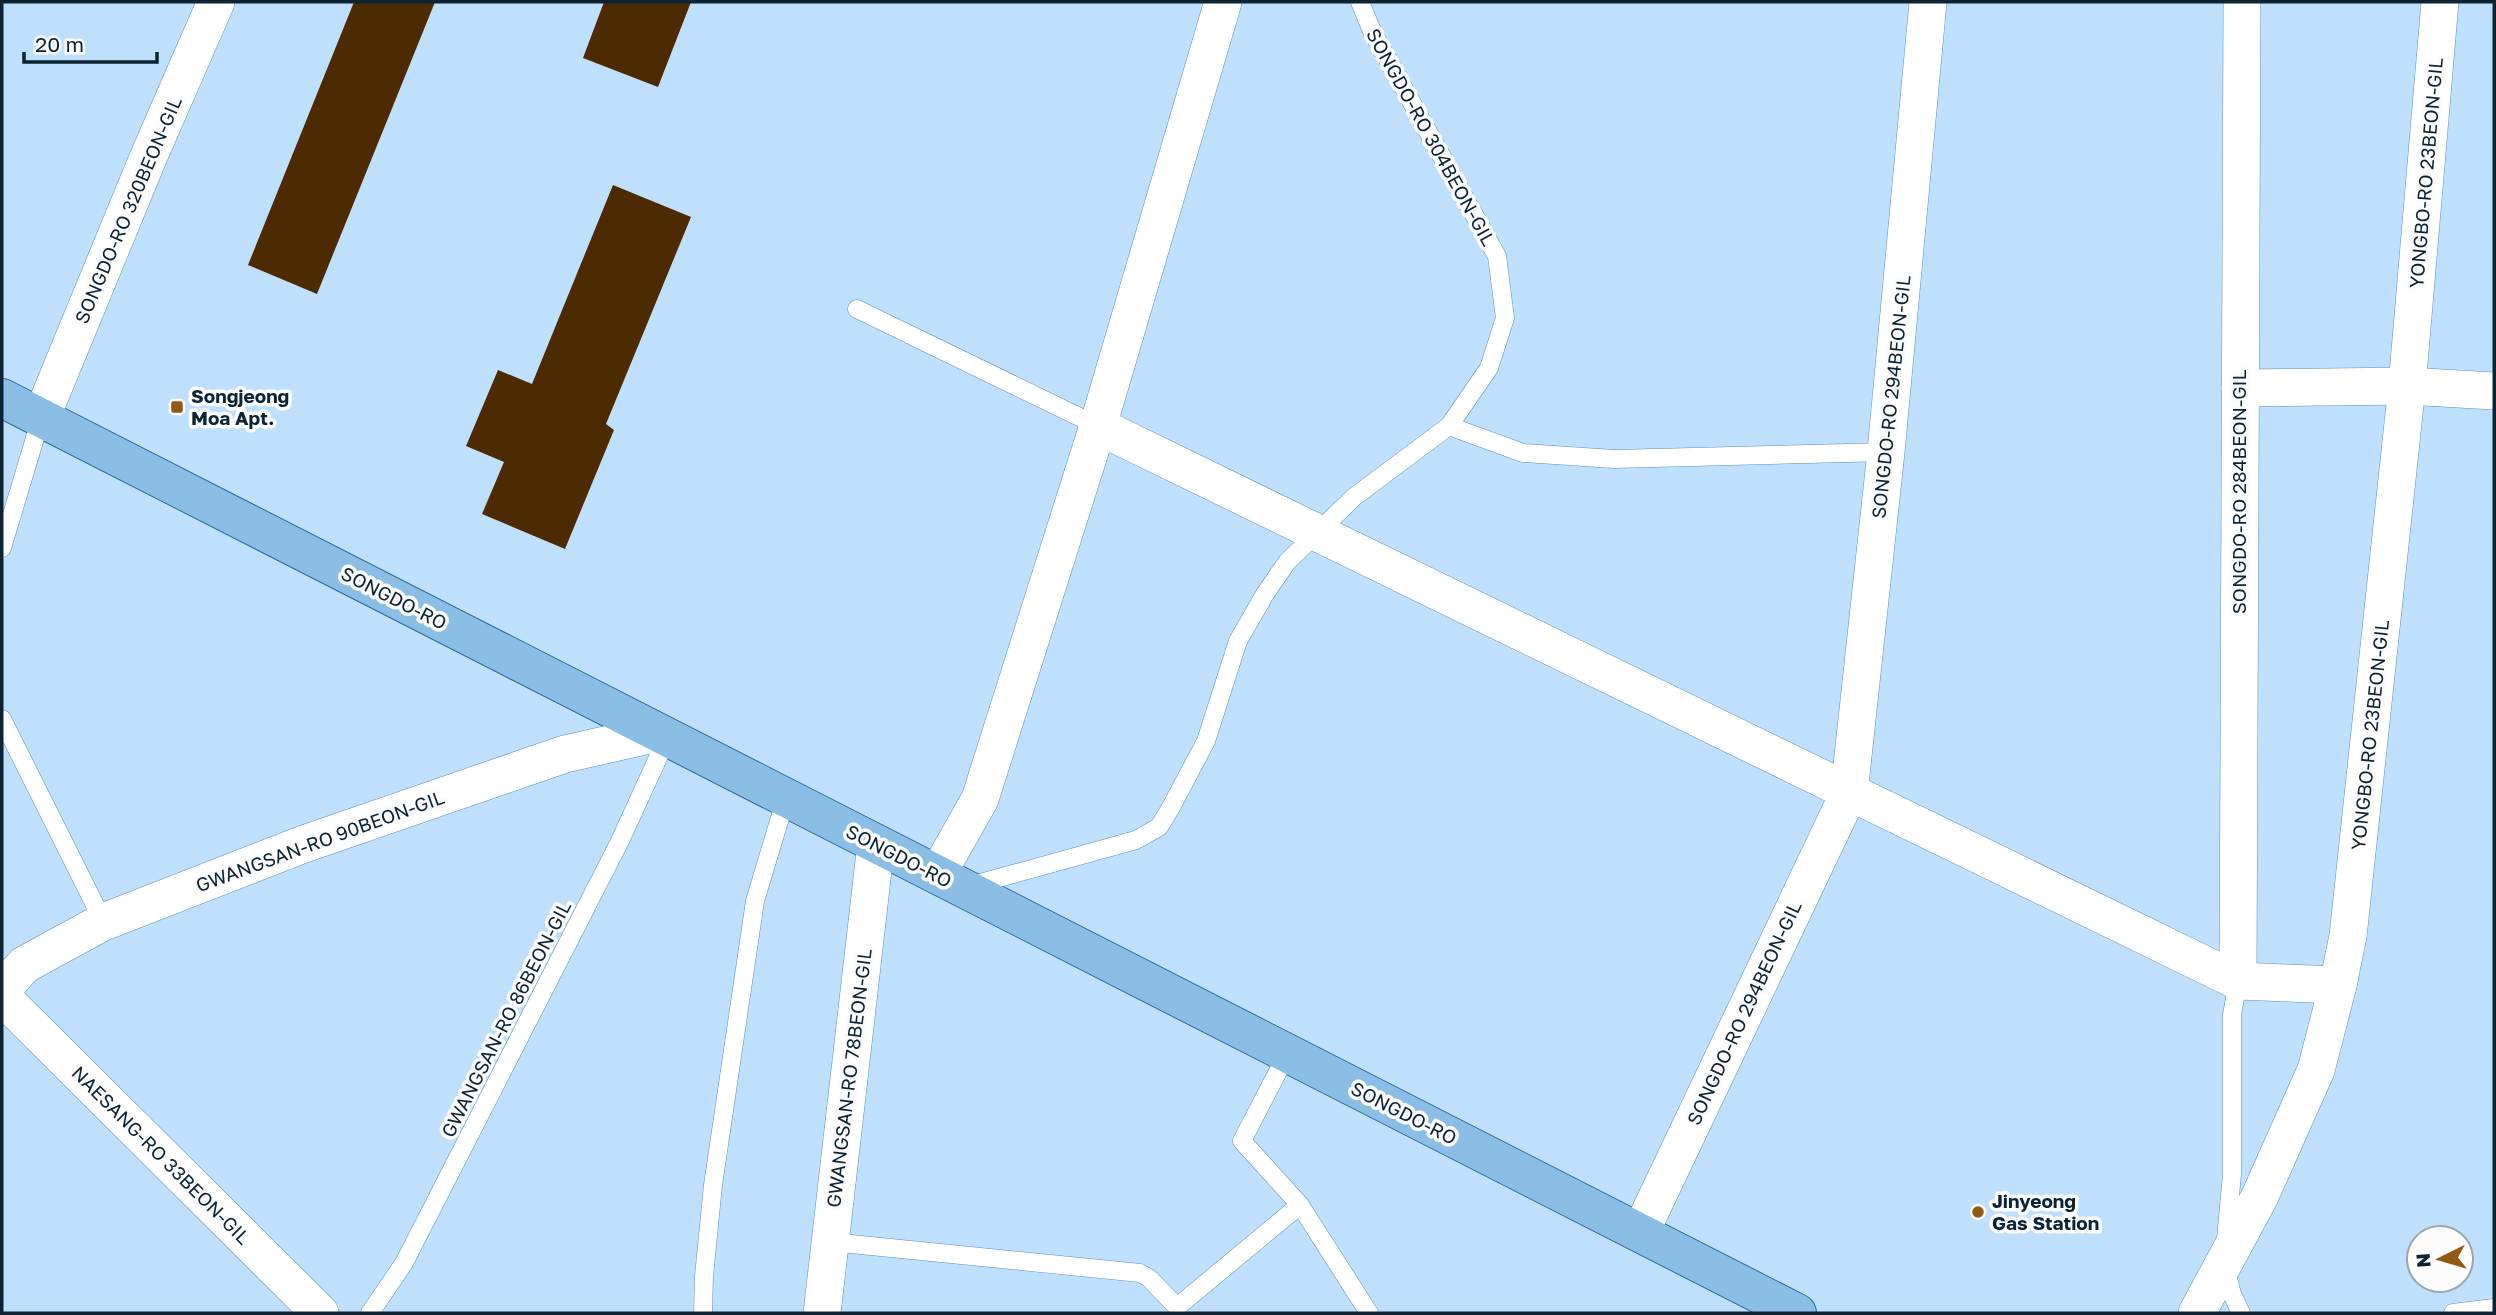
<svg xmlns="http://www.w3.org/2000/svg" width="2496" height="1315" viewBox="0 0 2496 1315" font-family="'Golos Text',sans-serif">
	<style>
		.building { fill: #4d2b02 }
		.lines { fill: none; stroke-linecap: round; stroke-linejoin: round }
		.service-casing { stroke: #5a8fbc; stroke-width: 19 }
		.minor-casing { stroke: #5a8fbc; stroke-width: 38 }
		.primary-casing { stroke: #2c6b9b; stroke-width: 40 }
		.service { stroke: #fff; stroke-width: 18 }
		.minor { stroke: #fff; stroke-width: 37 }
		.primary { stroke: #8bbee5; stroke-width: 38 }
		.poi-dot { fill: #925914; stroke: #fcfcfc; stroke-width: 2.5 }
		.labels { text-anchor: middle; stroke-width: 7; stroke-linejoin: round; paint-order: stroke }
		.street-label { font-size: 19px; fill: #0c2334; stroke: #fcfcfc }
		.poi-label { font-size: 19px; font-weight: bold; fill: #0c2334; stroke: #fcfcfc; text-anchor: start }
	</style>
	<rect width="100%" height="100%" fill="#bfe0fd"/>
	<!-- building -->
	<g class="building">
		<polygon points="354,2 435,2 317,294 248,265"/>
		<polygon points="604,2 691,2 658,87 583,58"/>
		<polygon points="613,185 691,217 606,424 614,430 565,549 482,514 504,462 466,446 498,370 532,384"/>
	</g>
	<g class="lines">
		<!-- service casing -->
		<g class="service-casing">
			<g id="service">
				<polyline points="857,309 1098,426"/>
				<polyline points="1449,426 1523,453 1614,459 1886,452"/>
				<polyline points="2,548 41,418"/>
				<polyline points="2,719 94,903 101,923"/>
				<polyline points="970,886 1136,840 1159,827 1170,809 1206,741 1238,641 1265,594 1287,562 1354,497 1449,426 1489,368 1505,318 1497,256 1372,31 1360,2"/>
				<polyline points="1287,1054 1242,1141 1300,1205 1369,1313"/>
				<polyline points="2226,1239 2232,1174 2232,1015 2238,981"/>
				<polyline points="831,1242 1140,1273 1149,1278 1177,1307 1300,1205"/>
				<polyline points="2225,1267 2232,1294 2241,1313"/>
				<polyline points="370,1313 404,1263 620,841 667,738"/>
				<polyline points="703,1313 704,1276 713,1185 755,901 786,798"/>
				<polyline points="2453,1313 2494,1308"/>
			</g>
		</g>
		<!-- minor casing -->
		<g class="minor-casing">
			<g id="minor">
				<polyline points="2240,388 2407,386 2494,391"/>
				<polyline points="41,418 148,158 216,2"/>
				<polyline points="1098,426 2238,981 2338,985 2348,936 2407,386 2440,2"/>
				<polyline points="937,875 980,799 1098,426 1223,2"/>
				<polyline points="2238,981 2242,2"/>
				<polyline points="2,990 24,965 101,923 304,844 565,754 658,733"/>
				<polyline points="2,997 320,1313"/>
				<polyline points="1640,1233 1849,793 1886,452 1928,2"/>
				<polyline points="822,1313 876,844"/>
				<polyline points="2197,1313 2260,1196 2316,1070 2338,985"/>
			</g>
		</g>
		<!-- primary casing -->
		<g class="primary-casing">
			<polyline id="primary" points="2,398 1797,1313"/>
		</g>
		<!-- service -->
		<use href="#service" class="service"/>
		<!-- minor -->
		<use href="#minor" class="minor"/>
		<!-- primary -->
		<use href="#primary" class="primary"/>
	</g>
	<!-- markers -->
	<g class="poi-dot">
		<rect x="170" y="400" width="14" height="14" rx="3.5"/>
		<circle cx="1978" cy="1212" r="7"/>
	</g>
	<g class="labels">
		<!-- street labels -->
		<g class="street-label">
			<text transform="translate(1431 137) rotate(61)" y="7">SONGDO-RO 304BEON-GIL</text>
			<text transform="translate(2426 173) rotate(-85)" y="7">YONGBO-RO 23BEON-GIL</text>
			<text transform="translate(128 210) rotate(-67)" y="7">SONGDO-RO 320BEON-GIL</text>
			<text transform="translate(1891 397) rotate(-84)" y="7">SONGDO-RO 294BEON-GIL</text>
			<text transform="translate(2239 492) rotate(-90)" y="7">SONGDO-RO 284BEON-GIL</text>
			<text transform="translate(394 598) rotate(27)" y="7">SONGDO-RO</text>
			<text transform="translate(2370 735) rotate(-84)" y="7">YONGBO-RO 23BEON-GIL</text>
			<text transform="translate(320 841) rotate(-20)" y="7">GWANGSAN-RO 90BEON-GIL</text>
			<text transform="translate(899 856) rotate(27)" y="7">SONGDO-RO</text>
			<text transform="translate(1744 1013) rotate(-65)" y="7">SONGDO-RO 294BEON-GIL</text>
			<text transform="translate(506 1019) rotate(-63)" y="7">GWANGSAN-RO 86BEON-GIL</text>
			<text transform="translate(849 1078) rotate(-83)" y="7">GWANGSAN-RO 78BEON-GIL</text>
			<text transform="translate(1404 1113) rotate(27)" y="7">SONGDO-RO</text>
			<text transform="translate(161 1155) rotate(45)" y="7">NAESANG-RO 33BEON-GIL</text>
		</g>
		<!-- poi labels -->
		<g class="poi-label">
			<text x="191" y="403">Songjeong<tspan x="191" dy="22">Moa Apt.</tspan></text>
			<text x="1992" y="1208">Jinyeong<tspan x="1992" dy="22">Gas Station</tspan></text>
		</g>
	</g>
	<!-- border -->
	<rect width="2496" height="1315" fill="none" stroke="#0c2334" stroke-width="7"/>
	<!-- north arrow -->
	<g transform="translate(2440 1259) rotate(265)"><circle r="33" fill="#fcfcfc" stroke="#9ca5ac" stroke-width="2"/>
	<path d="M0-5L12 26L0 18L-12 26Z" fill="#925914"/>
	<text y="-10" font-size="19" font-weight="bold" text-anchor="middle" fill="#0c2334">N</text>
	</g>
	<!-- scale -->
	<path d="M24 52v10h133v-10" fill="none" stroke="#0c2334" stroke-width="3.5"/>
	<text x="35" y="52" font-size="21" fill="#0c2334" stroke="#fcfcfc" stroke-width="5" paint-order="stroke">20 m</text>
</svg>
